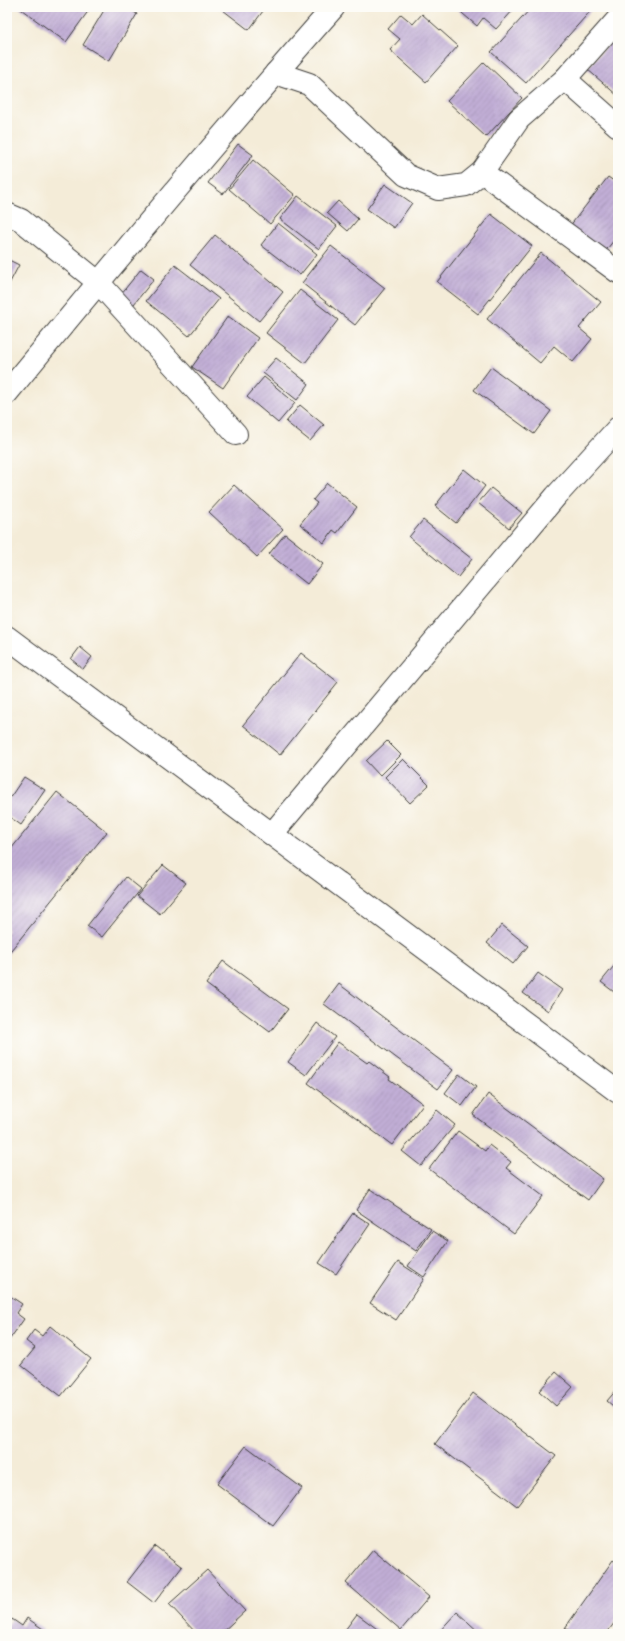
<svg xmlns="http://www.w3.org/2000/svg" width="625" height="1641" viewBox="0 0 625 1641" font-family="'Patrick Hand',sans-serif">
	<style>
		.building { fill: url(#building-hatch) }
		.lines { fill: none; stroke-linecap: round; stroke-linejoin: round }
		.minor-casing { stroke: #3c3b38; stroke-width: 24 }
		.secondary-casing { stroke: #3c3b38; stroke-width: 24 }
		.minor { stroke: #fff; stroke-width: 22 }
		.secondary { stroke: #fff; stroke-width: 22 }
	</style>
	<defs>
		<pattern id="building-hatch" width="6" height="6" patternUnits="userSpaceOnUse"><rect width="6" height="6" fill="#c1aed6"/><path d="M-1 1l2-2M0 6l6-6M5 7l2-2" fill="none" stroke="#a595b7"/></pattern>
	</defs>
	<rect width="100%" height="100%" fill="#fdfcf7"/>
	<filter id="ink" filterUnits="userSpaceOnUse"><feTurbulence type="fractalNoise" baseFrequency=".025" numOctaves="2"/><feDisplacementMap in="SourceGraphic" scale="8" xChannelSelector="R" yChannelSelector="G"/><feConvolveMatrix kernelMatrix="1 2 1 2 8 2 1 2 1" color-interpolation-filters="sRGB"/></filter>
	<filter id="wash" filterUnits="userSpaceOnUse"><feTurbulence type="fractalNoise" baseFrequency=".012" numOctaves="4" result="noise"/><feDisplacementMap in="SourceGraphic" scale="16" xChannelSelector="R" yChannelSelector="G"/><feGaussianBlur stdDeviation="0.9" result="paint"/><feColorMatrix in="noise" values="0 0 0 0 0 0 0 0 0 0 0 0 0 0 0 0 0 1.4 0 .05"/><feComposite in="paint" operator="in"/></filter>
	<g filter="url(#wash)">
		<rect width="100%" height="100%" fill="#f4ecd8"/>
		<g id="blocks">
			<!-- building -->
			<g class="building">
				<polygon points="18,7 86,7 89,10 66,42"/>
				<polygon points="106,7 126,7 137,14 109,61 83,45"/>
				<polygon points="219,7 258,7 263,11 249,30"/>
				<polygon points="455,7 513,7 515,8 496,29 483,18 477,26"/>
				<polygon points="532,7 594,7 526,83 491,52"/>
				<polygon points="401,14 413,24 422,14 458,46 426,82 390,50 400,39 388,29"/>
				<polygon points="618,34 618,96 587,69"/>
				<polygon points="484,62 522,98 486,137 447,101"/>
				<polygon points="238,144 253,155 223,194 208,183"/>
				<polygon points="253,160 295,195 270,224 229,189"/>
				<polygon points="608,177 618,184 618,235 600,258 566,231"/>
				<polygon points="385,184 412,203 394,228 367,209"/>
				<polygon points="298,196 337,226 319,249 280,219"/>
				<polygon points="338,201 358,219 348,231 327,213"/>
				<polygon points="491,214 532,246 478,314 437,282"/>
				<polygon points="278,223 317,254 300,275 261,245"/>
				<polygon points="215,235 283,292 259,321 190,265"/>
				<polygon points="331,246 385,288 355,325 302,283"/>
				<polygon points="541,253 601,302 579,328 592,339 573,362 554,346 540,363 487,319"/>
				<polygon points="7,259 19,265 7,288"/>
				<polygon points="175,265 219,299 189,336 146,301"/>
				<polygon points="141,269 154,279 130,309 117,299"/>
				<polygon points="300,290 338,320 305,363 266,333"/>
				<polygon points="228,316 258,338 223,388 192,367"/>
				<polygon points="276,358 309,384 297,400 263,373"/>
				<polygon points="491,367 551,411 534,434 474,390"/>
				<polygon points="264,377 295,403 278,423 247,397"/>
				<polygon points="300,405 324,425 310,441 286,422"/>
				<polygon points="464,469 485,486 456,523 435,506"/>
				<polygon points="327,483 357,507 337,533 333,530 324,543 300,524 317,503 313,500"/>
				<polygon points="234,485 283,529 257,557 209,512"/>
				<polygon points="491,488 522,513 509,528 478,503"/>
				<polygon points="423,520 472,559 458,577 409,537"/>
				<polygon points="285,534 323,564 307,584 269,554"/>
				<polygon points="80,647 92,657 83,669 71,659"/>
				<polygon points="301,653 338,682 280,755 243,725"/>
				<polygon points="387,741 401,755 380,776 366,761"/>
				<polygon points="403,759 429,785 410,803 385,777"/>
				<polygon points="24,777 45,790 21,825 7,815 7,802"/>
				<polygon points="57,792 107,832 7,955 7,854"/>
				<polygon points="163,865 186,883 160,914 137,896"/>
				<polygon points="126,877 141,889 102,937 87,926"/>
				<polygon points="502,925 528,946 513,964 487,943"/>
				<polygon points="223,961 288,1009 270,1032 206,984"/>
				<polygon points="618,961 618,995 601,982"/>
				<polygon points="538,973 562,990 548,1011 523,993"/>
				<polygon points="339,984 453,1070 438,1089 324,1004"/>
				<polygon points="317,1023 335,1037 306,1075 288,1062"/>
				<polygon points="338,1042 367,1063 369,1061 390,1077 389,1079 423,1104 392,1145 308,1083"/>
				<polygon points="459,1074 476,1087 462,1106 445,1093"/>
				<polygon points="488,1094 603,1179 588,1200 473,1115"/>
				<polygon points="437,1110 455,1125 421,1166 402,1151"/>
				<polygon points="458,1131 485,1151 489,1145 511,1162 506,1168 543,1196 514,1234 429,1169"/>
				<polygon points="370,1189 431,1229 416,1251 356,1210"/>
				<polygon points="353,1213 370,1224 336,1274 319,1263"/>
				<polygon points="432,1231 448,1241 424,1277 408,1266"/>
				<polygon points="398,1262 424,1279 396,1320 370,1303"/>
				<polygon points="7,1294 22,1304 16,1313 24,1319 7,1343"/>
				<polygon points="50,1326 91,1359 61,1396 21,1365 35,1348 26,1341 34,1330 42,1336"/>
				<polygon points="556,1372 573,1387 556,1406 539,1391"/>
				<polygon points="618,1388 618,1410 607,1401"/>
				<polygon points="473,1393 556,1456 517,1506 435,1444"/>
				<polygon points="246,1446 302,1488 273,1526 217,1484"/>
				<polygon points="155,1546 182,1567 154,1603 127,1582"/>
				<polygon points="373,1550 429,1597 401,1630 346,1583"/>
				<polygon points="613,1560 618,1564 618,1618 606,1634 574,1634 565,1628"/>
				<polygon points="207,1570 245,1611 220,1634 197,1634 169,1604"/>
				<polygon points="457,1612 481,1634 437,1634"/>
				<polygon points="357,1614 384,1634 342,1634"/>
				<polygon points="27,1618 43,1629 40,1634 7,1634 7,1627 12,1619 22,1626"/>
			</g>
		</g>
	</g>
	<g filter="url(#ink)">
		<use href="#blocks" fill-opacity="0" stroke="#3c3b38" stroke-width="1"/>
		<g class="lines">
			<!-- minor casing -->
			<g class="minor-casing">
				<g id="minor">
					<polyline points="276,73 309,84 406,175 438,189 466,185 482,172 519,119 565,79 618,19"/>
					<polyline points="565,79 618,126"/>
					<polyline points="482,172 618,272"/>
					<polyline points="7,214 21,220 98,282 236,434"/>
					<path d="M7,393C114,263 222,133 334,7"/>
					<polyline points="272,834 556,496 618,428"/>
				</g>
			</g>
			<!-- secondary casing -->
			<g class="secondary-casing">
				<polyline id="secondary" points="7,637 618,1092"/>
			</g>
			<!-- minor -->
			<use href="#minor" class="minor"/>
			<!-- secondary -->
			<use href="#secondary" class="secondary"/>
		</g>
	</g>
	<!-- margin -->
	<rect width="625" height="1641" fill="none" stroke="#fdfcf7" stroke-width="24"/>
</svg>
